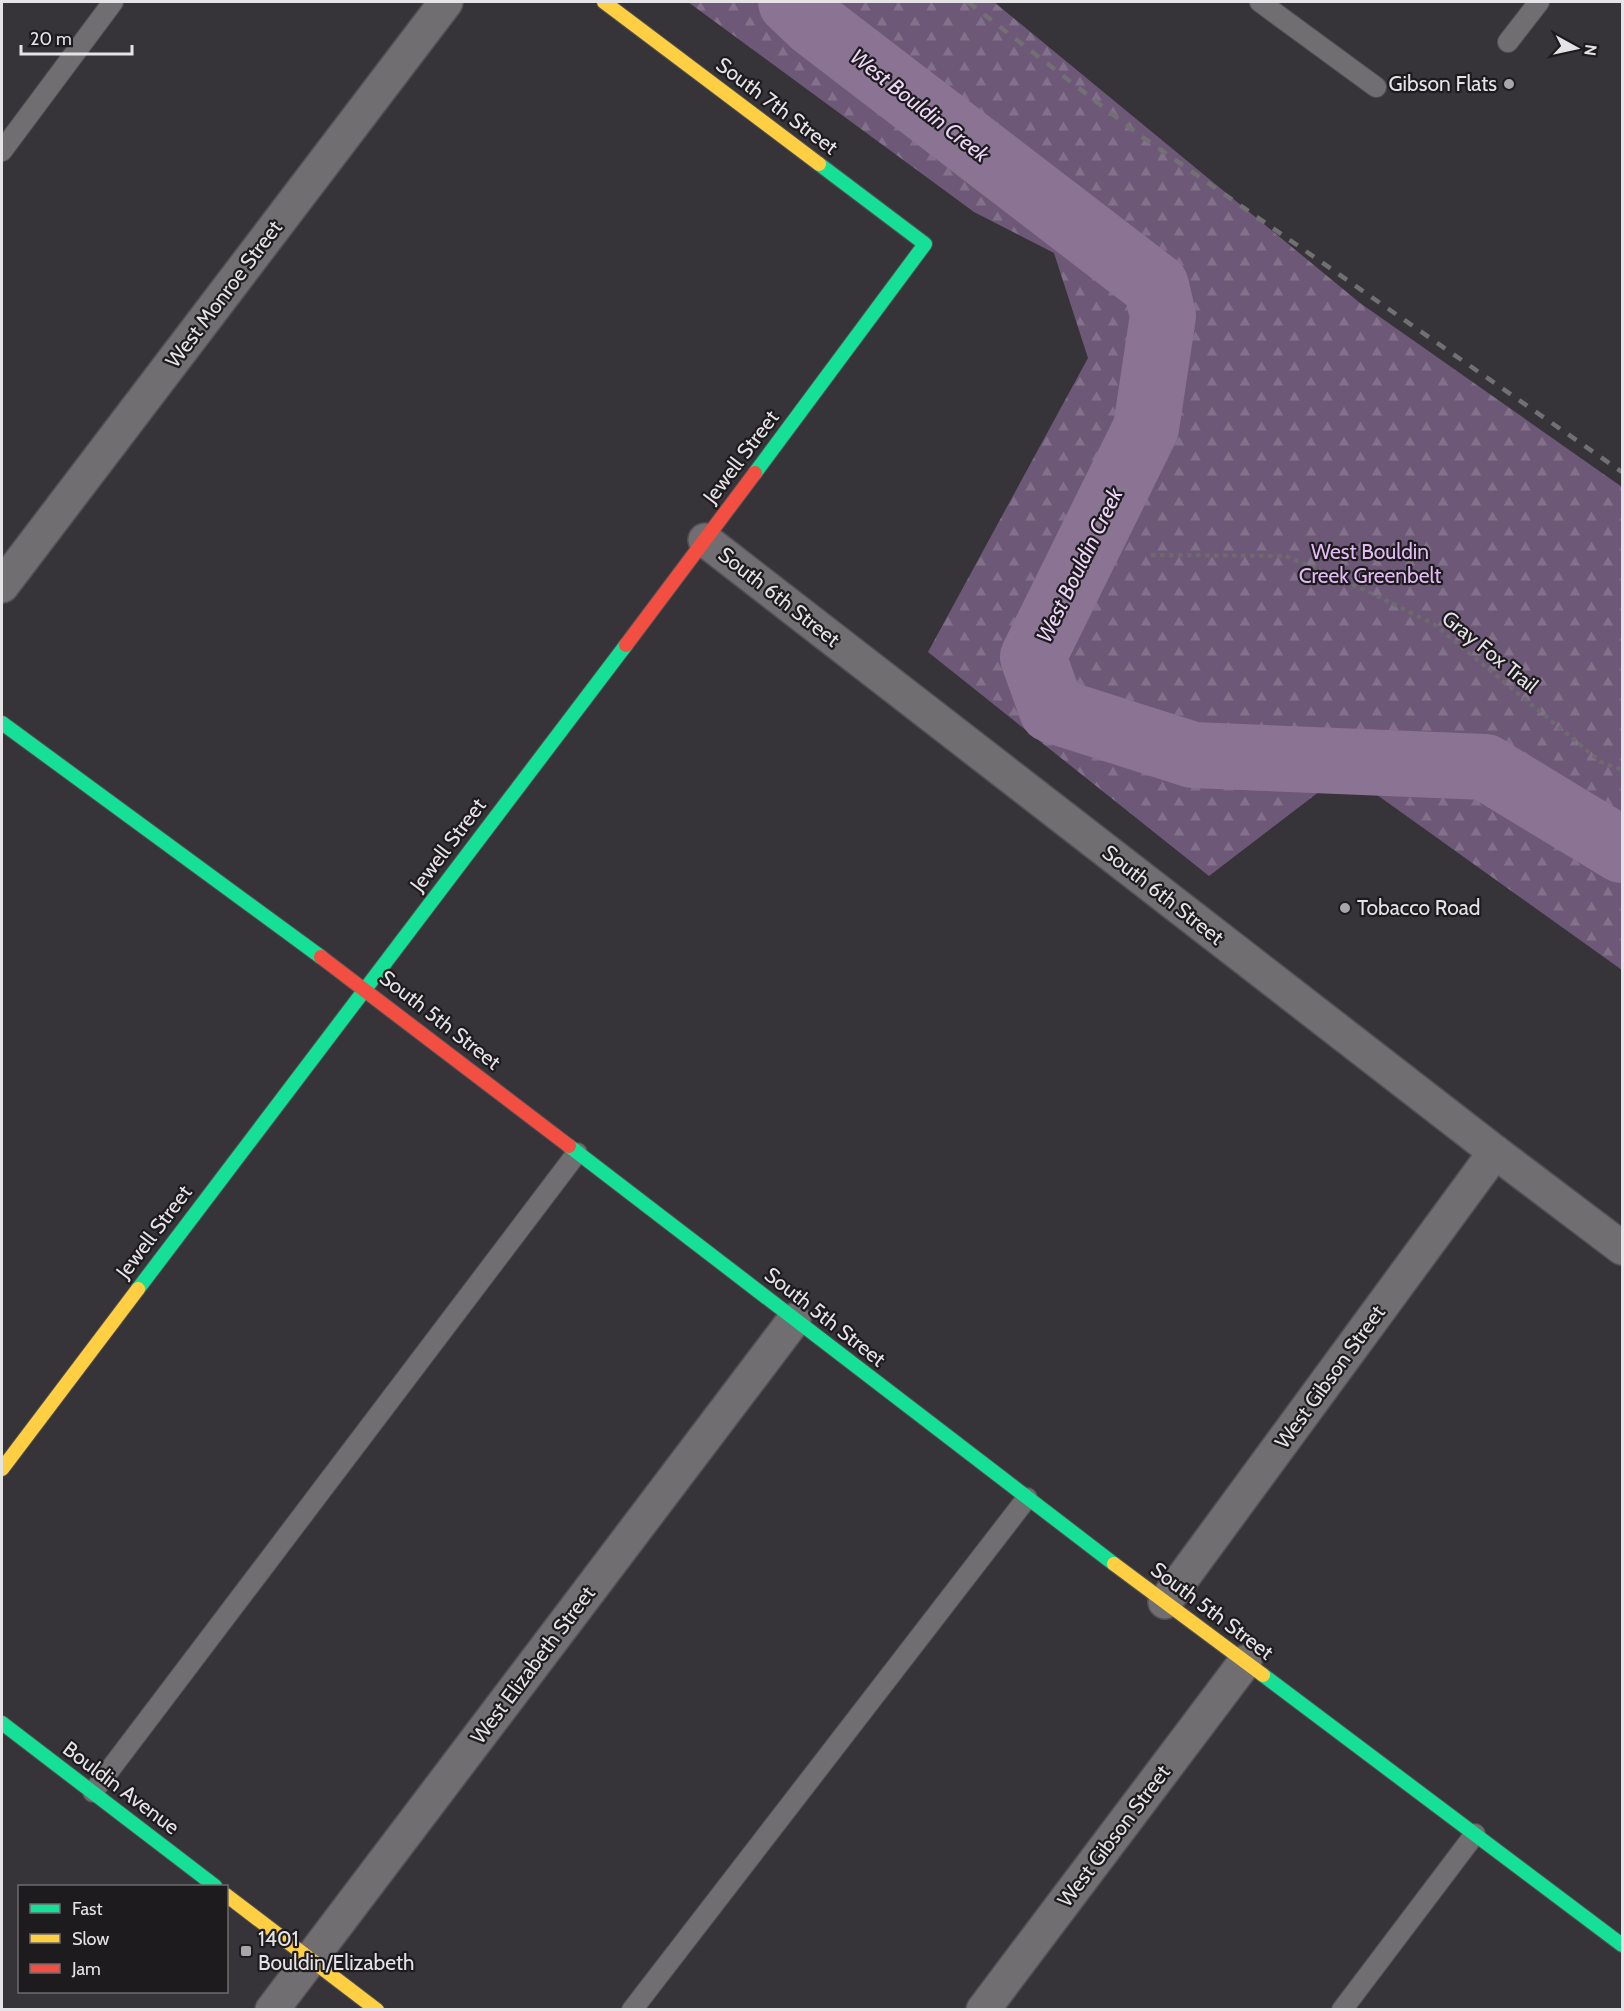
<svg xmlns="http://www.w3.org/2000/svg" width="1624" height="2011" viewBox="0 0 1624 2011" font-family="Cabin,sans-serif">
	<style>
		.forest { fill: url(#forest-firs) }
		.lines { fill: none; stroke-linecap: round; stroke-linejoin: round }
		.river { stroke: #8b7394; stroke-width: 66 }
		.lane-casing { stroke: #525053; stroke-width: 22 }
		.street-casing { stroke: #525053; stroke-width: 36 }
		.fast-casing { stroke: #525053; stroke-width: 16 }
		.slow-casing { stroke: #525053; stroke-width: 16 }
		.jam-casing { stroke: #525053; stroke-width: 16 }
		.path { stroke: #6d6b6e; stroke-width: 4; stroke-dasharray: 4.5 4.5; stroke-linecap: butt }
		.lane { stroke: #706e71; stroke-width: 20 }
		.street { stroke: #706e71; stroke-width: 33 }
		.fast { stroke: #16e098; stroke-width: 14 }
		.slow { stroke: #ffcf43; stroke-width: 14 }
		.jam { stroke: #f24e42; stroke-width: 14 }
		.rail { stroke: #717072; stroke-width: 4.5; stroke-dasharray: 10 10; stroke-linecap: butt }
		.poi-dot { fill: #a8a6a9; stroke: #1d1b1e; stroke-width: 2 }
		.labels { text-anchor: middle; stroke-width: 4.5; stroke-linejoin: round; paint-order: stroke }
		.poi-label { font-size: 21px; fill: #e5e3e6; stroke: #1d1b1e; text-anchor: start }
		.street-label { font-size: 21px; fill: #e5e3e6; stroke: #1d1b1e }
		.park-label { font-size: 21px; fill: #e4baf5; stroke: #1d1b1e }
		.water-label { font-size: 22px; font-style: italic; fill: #efd5f9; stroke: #1d1b1e }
	</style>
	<defs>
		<pattern id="forest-firs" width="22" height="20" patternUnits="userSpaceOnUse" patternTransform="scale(1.5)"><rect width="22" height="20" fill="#6e5877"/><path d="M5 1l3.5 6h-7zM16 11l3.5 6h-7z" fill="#83708a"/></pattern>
	</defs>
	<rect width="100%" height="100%" fill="#363438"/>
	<!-- forest -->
	<polygon class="forest" points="688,2 994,2 1360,303 1622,487 1622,970 1345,772 1209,876 928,652 1088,358 1054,253 974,212"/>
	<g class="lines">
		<!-- river -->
		<polyline class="river" points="791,2 813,23 1156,286 1163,316 1146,428 1033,657 1052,710 1193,755 1485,767 1622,850"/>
		<!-- lane casing -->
		<g class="lane-casing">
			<g id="lane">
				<polyline points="1260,2 1376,87"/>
				<polyline points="1508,42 1539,2"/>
				<polyline points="2,151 113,2"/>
				<polyline points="93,1792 577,1153"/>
				<polyline points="632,2010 1027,1498"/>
				<polyline points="1342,2010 1475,1834"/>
			</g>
		</g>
		<!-- street casing -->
		<g class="street-casing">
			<g id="street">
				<polyline points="705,540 1495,1152 1622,1248"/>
				<polyline points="2,586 446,2"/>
				<polyline points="1165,1602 1495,1152"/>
				<polyline points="272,2010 794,1320"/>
				<polyline points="983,2010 1245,1662"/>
			</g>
		</g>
		<!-- fast casing -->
		<g class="fast-casing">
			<g id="fast">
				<polyline points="755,473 925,244 819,164"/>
				<polyline points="2,723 321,957"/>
				<polyline points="569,1146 1114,1564"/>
				<polyline points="138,1289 626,645"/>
				<polyline points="1263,1675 1622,1945"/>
				<polyline points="2,1723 215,1886"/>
			</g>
		</g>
		<!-- slow casing -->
		<g class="slow-casing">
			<g id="slow">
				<polyline points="604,2 819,164"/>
				<polyline points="2,1469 138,1289"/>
				<polyline points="1114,1564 1263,1675"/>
				<polyline points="226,1895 377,2010"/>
			</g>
		</g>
		<!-- jam casing -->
		<g class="jam-casing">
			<g id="jam">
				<polyline points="626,645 755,473"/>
				<polyline points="321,957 569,1146"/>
			</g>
		</g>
		<!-- path -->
		<polyline class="path" points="1151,555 1286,556 1367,591 1434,624 1601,762 1622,770"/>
		<!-- lane -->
		<use href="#lane" class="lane"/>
		<!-- street -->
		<use href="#street" class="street"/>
		<!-- fast -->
		<use href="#fast" class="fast"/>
		<!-- slow -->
		<use href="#slow" class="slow"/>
		<!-- jam -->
		<use href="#jam" class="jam"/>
		<!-- rail -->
		<polyline class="rail" points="968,2 1138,134 1622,472"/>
	</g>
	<!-- markers -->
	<g class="poi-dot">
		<circle cx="1509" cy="84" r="6"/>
		<circle cx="1345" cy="908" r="6"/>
		<rect x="240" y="1945" width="12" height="12" rx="3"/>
	</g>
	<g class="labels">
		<!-- poi labels -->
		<g class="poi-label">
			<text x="1497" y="91" text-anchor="end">Gibson Flats</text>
			<text x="1357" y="915">Tobacco Road</text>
			<text x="258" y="1946">1401<tspan x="258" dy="24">Bouldin/Elizabeth</tspan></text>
		</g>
		<!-- street labels -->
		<g class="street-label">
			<text transform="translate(777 106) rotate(37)" y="7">South 7th Street</text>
			<text transform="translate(224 294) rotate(-53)" y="7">West Monroe Street</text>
			<text transform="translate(741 457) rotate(-53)" y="7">Jewell Street</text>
			<text transform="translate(779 597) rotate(38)" y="7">South 6th Street</text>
			<text transform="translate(1490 652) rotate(39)" y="7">Gray Fox Trail</text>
			<text transform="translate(448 845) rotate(-53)" y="7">Jewell Street</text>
			<text transform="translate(1163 895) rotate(38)" y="7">South 6th Street</text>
			<text transform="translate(440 1020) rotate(38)" y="7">South 5th Street</text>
			<text transform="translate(154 1232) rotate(-53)" y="7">Jewell Street</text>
			<text transform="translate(825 1317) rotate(38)" y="7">South 5th Street</text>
			<text transform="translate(1330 1377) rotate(-54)" y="7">West Gibson Street</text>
			<text transform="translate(1212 1611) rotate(37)" y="7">South 5th Street</text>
			<text transform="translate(533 1665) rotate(-53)" y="7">West Elizabeth Street</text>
			<text transform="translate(121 1788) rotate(37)" y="7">Bouldin Avenue</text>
			<text transform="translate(1114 1836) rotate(-53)" y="7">West Gibson Street</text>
		</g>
		<!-- park labels -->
		<g class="park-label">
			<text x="1370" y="559">West Bouldin<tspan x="1370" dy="24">Creek Greenbelt</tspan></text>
		</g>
		<!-- water labels -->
		<g class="water-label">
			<text transform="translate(920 105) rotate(38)" y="8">West Bouldin Creek</text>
			<text transform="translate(1079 565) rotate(-64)" y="8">West Bouldin Creek</text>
		</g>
	</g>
	<!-- border -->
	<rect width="1624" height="2011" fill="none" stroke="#e5e3e6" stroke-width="6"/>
	<!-- legend -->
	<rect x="18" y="1885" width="210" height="108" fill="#1d1b1e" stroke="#6d6b6e" stroke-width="1.5"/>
	<rect x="30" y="1904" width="30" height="9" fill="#16e098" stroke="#6d6b6e" stroke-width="1.5"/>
	<text x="72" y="1915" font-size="18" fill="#e5e3e6">Fast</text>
	<rect x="30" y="1934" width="30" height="9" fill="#ffcf43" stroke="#6d6b6e" stroke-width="1.5"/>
	<text x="72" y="1945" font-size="18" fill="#e5e3e6">Slow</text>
	<rect x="30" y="1964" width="30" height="9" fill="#f24e42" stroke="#6d6b6e" stroke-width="1.5"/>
	<text x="72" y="1975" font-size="18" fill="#e5e3e6">Jam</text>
	<!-- north arrow -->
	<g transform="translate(1576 48) rotate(98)" stroke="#1d1b1e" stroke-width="4.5" paint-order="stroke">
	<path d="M0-4.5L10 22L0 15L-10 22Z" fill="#e5e3e6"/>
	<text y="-9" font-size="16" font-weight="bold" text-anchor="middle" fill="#e5e3e6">N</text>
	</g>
	<!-- scale -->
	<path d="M21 45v9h111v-9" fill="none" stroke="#e5e3e6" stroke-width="3"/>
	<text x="30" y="45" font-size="18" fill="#e5e3e6" stroke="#1d1b1e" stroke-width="4.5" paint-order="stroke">20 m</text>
</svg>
